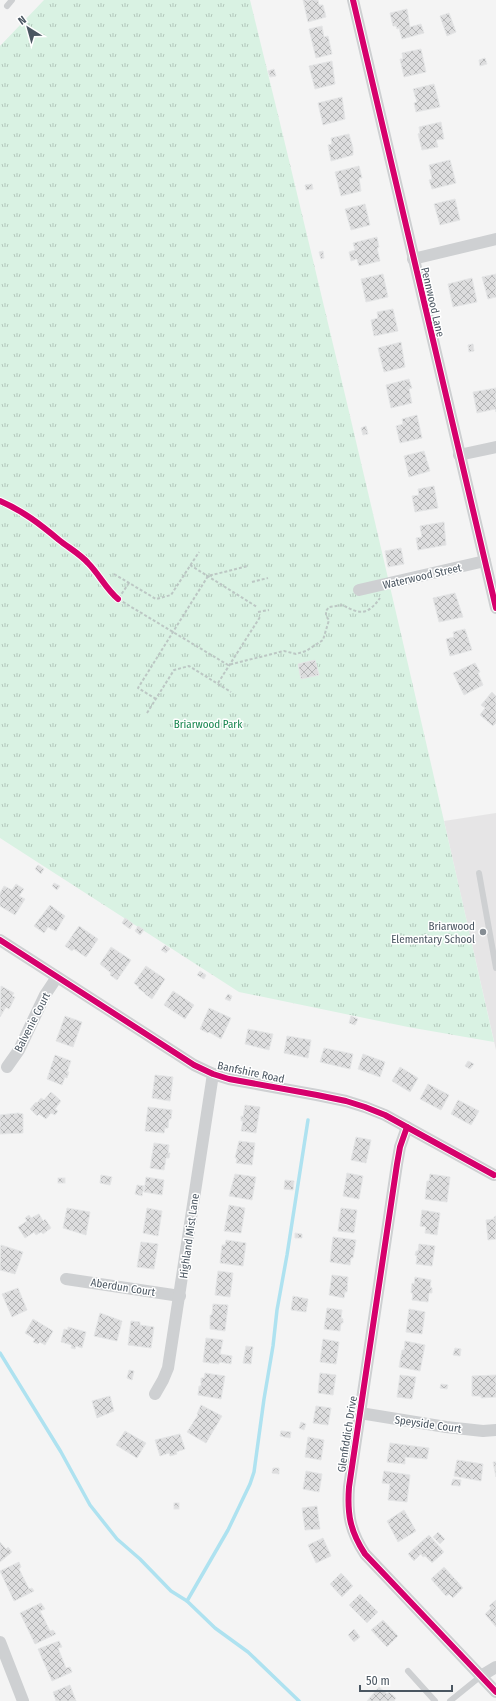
<svg xmlns="http://www.w3.org/2000/svg" width="496" height="1701" viewBox="0 0 496 1701" font-family="'Fira Sans Condensed',sans-serif">
	<style>
		.education { fill: #e6e5e6 }
		.park { fill: url(#park-tufts) }
		.lines { fill: none; stroke-linecap: round; stroke-linejoin: round }
		.stream { stroke: #aee2f0; stroke-width: 3.5 }
		.building { fill: url(#building-cross-hatch); stroke: #e5e6e7 }
		.path { stroke: #bcc7c4; stroke-width: 2; stroke-dasharray: 3 2; stroke-linecap: butt }
		.lane { stroke: #ced0d2; stroke-width: 6 }
		.street { stroke: #ced0d2; stroke-width: 12 }
		.cycleway-casing { stroke: #fff; stroke-width: 8 }
		.cycleway { stroke: #d6006c; stroke-width: 6 }
		.poi-dot { fill: #868d94; stroke: #fff; stroke-width: 1.5 }
		.labels { text-anchor: middle; stroke-width: 3; stroke-linejoin: round; paint-order: stroke }
		.street-label { font-size: 11px; fill: #4a5661; stroke: #fff }
		.park-label { font-size: 11px; fill: #17864f; stroke: #fff }
		.poi-label { font-size: 11px; fill: #4a5661; stroke: #fff; text-anchor: end }
	</style>
	<defs>
		<pattern id="park-tufts" width="24" height="20" patternUnits="userSpaceOnUse"><rect width="24" height="20" fill="#d9f2e3"/><path d="M3 7l-1-3M5 7V3M7 7l1-3M15 17l-1-3M17 17v-4M19 17l1-3" fill="none" stroke="#b2c7bb"/></pattern>
		<pattern id="building-cross-hatch" width="8" height="8" patternUnits="userSpaceOnUse"><rect width="8" height="8" fill="#ddddde"/><path d="M0 0l8 8M0 8l8-8" fill="none" stroke="#b5b6b7"/></pattern>
	</defs>
	<rect width="100%" height="100%" fill="#f4f4f4"/>
	<!-- education -->
	<polygon class="education" points="496,813 496,1050 444,821"/>
	<!-- park -->
	<path class="park" d="M44,0H250C335,347 416,694 494,1042L408,1027L239,992L0,838V46Z"/>
	<g class="lines">
		<!-- stream -->
		<g class="stream">
			<polyline points="0,1353 61,1452 90,1505 117,1539 140,1559 171,1591 187,1601 215,1628 248,1652 299,1701"/>
			<polyline points="187,1601 228,1530 250,1484 254,1472 264,1399 273,1346 277,1310 287,1255 308,1120"/>
		</g>
	</g>
	<!-- building -->
	<g class="building">
		<polygon points="303,0 318,0 319,5 323,5 326,17 308,22"/>
		<polygon points="407,9 410,27 421,24 424,33 402,39 399,28 397,29 396,26 393,26 390,13"/>
		<polygon points="449,13 456,32 447,36 440,16"/>
		<polygon points="322,26 324,37 328,36 332,54 316,58 309,29"/>
		<polygon points="421,49 426,72 404,77 400,59 403,59 402,53"/>
		<polygon points="485,58 487,64 480,66 479,60"/>
		<polygon points="332,61 335,84 315,89 309,66"/>
		<polygon points="274,69 276,76 270,77 268,71"/>
		<polygon points="434,84 440,107 416,112 414,103 417,102 413,89"/>
		<polygon points="342,97 345,119 323,125 318,103"/>
		<polygon points="441,122 444,139 436,140 438,147 422,150 418,134 420,133 419,127"/>
		<polygon points="349,134 353,148 353,155 331,161 328,145 332,144 331,138"/>
		<polygon points="450,160 456,183 432,189 429,180 432,179 429,165"/>
		<polygon points="359,166 362,178 359,178 361,191 341,196 335,172"/>
		<polygon points="312,184 313,189 306,190 305,185"/>
		<polygon points="455,199 460,220 440,225 434,204"/>
		<polygon points="365,204 370,225 351,230 345,209"/>
		<polygon points="377,237 379,247 377,248 380,261 359,266 357,259 351,261 349,252 355,250 353,243"/>
		<polygon points="323,251 324,258 321,259 319,252"/>
		<polygon points="383,274 388,297 366,302 361,279"/>
		<polygon points="496,274 496,297 488,299 482,277"/>
		<polygon points="472,278 477,302 453,307 448,284"/>
		<polygon points="393,309 398,331 374,336 371,320 378,318 377,312"/>
		<polygon points="401,342 405,367 384,372 378,348"/>
		<polygon points="473,344 474,351 469,352 468,345"/>
		<polygon points="409,379 412,388 409,389 412,403 391,408 386,385"/>
		<polygon points="496,388 496,412 495,409 477,413 473,392"/>
		<polygon points="417,415 422,438 400,443 396,426 403,424 402,419"/>
		<polygon points="366,426 368,434 363,435 361,428"/>
		<polygon points="424,451 430,471 409,477 404,456"/>
		<polygon points="434,486 438,508 415,512 412,496 419,495 418,489"/>
		<polygon points="444,522 446,545 418,550 416,538 422,537 420,526"/>
		<polygon points="401,548 404,564 388,567 385,551"/>
		<polygon points="455,593 463,617 439,622 433,598"/>
		<polygon points="465,629 472,650 450,656 446,639 454,637 453,632"/>
		<polygon points="315,660 319,675 301,679 298,664"/>
		<polygon points="475,663 480,672 478,673 483,685 464,695 453,673"/>
		<polygon points="492,692 496,696 496,723 493,726 480,715 485,708 481,705"/>
		<polygon points="38,865 44,869 41,874 35,869"/>
		<polygon points="54,883 60,886 57,890 52,886"/>
		<polygon points="16,884 24,889 19,896 25,899 15,915 0,906 0,893 4,886 12,890"/>
		<polygon points="50,905 65,916 56,931 48,927 44,933 34,926"/>
		<polygon points="125,918 133,924 130,929 122,923"/>
		<polygon points="79,926 98,939 86,957 74,949 72,951 65,946"/>
		<polygon points="138,926 144,930 140,935 135,931"/>
		<polygon points="165,945 170,949 166,953 161,950"/>
		<polygon points="111,947 131,960 117,980 110,975 111,973 100,964"/>
		<polygon points="146,966 165,979 152,999 145,994 145,993 138,988 139,987 134,983"/>
		<polygon points="200,971 206,975 204,979 197,975"/>
		<polygon points="1,986 14,993 12,996 15,997 9,1009 6,1007 0,1017"/>
		<polygon points="173,991 194,1005 185,1019 164,1005"/>
		<polygon points="228,994 232,996 230,1001 225,999"/>
		<polygon points="209,1008 231,1018 221,1039 209,1032 208,1033 200,1029"/>
		<polygon points="65,1016 82,1022 73,1047 56,1041"/>
		<polygon points="351,1016 358,1019 355,1025 349,1023"/>
		<polygon points="248,1029 273,1034 269,1050 245,1044"/>
		<polygon points="287,1036 311,1040 308,1058 284,1053"/>
		<polygon points="324,1048 353,1054 350,1069 320,1062"/>
		<polygon points="363,1054 385,1062 380,1077 358,1069"/>
		<polygon points="55,1055 71,1061 67,1072 69,1072 67,1078 65,1077 62,1085 47,1079"/>
		<polygon points="468,1061 474,1064 470,1069 465,1066"/>
		<polygon points="400,1067 418,1078 410,1092 392,1081"/>
		<polygon points="155,1075 173,1077 170,1101 152,1098"/>
		<polygon points="428,1084 449,1095 441,1110 420,1099"/>
		<polygon points="51,1092 61,1101 55,1109 58,1111 55,1115 51,1113 46,1119 39,1114 37,1116 30,1109 36,1102 37,1103 41,1098 44,1100"/>
		<polygon points="458,1100 479,1111 471,1125 451,1114"/>
		<polygon points="245,1105 260,1107 256,1133 241,1131 243,1121 241,1121 241,1116 243,1117"/>
		<polygon points="148,1107 172,1110 171,1119 169,1119 168,1128 165,1128 164,1133 145,1131"/>
		<polygon points="18,1113 23,1114 23,1133 0,1134 0,1115"/>
		<polygon points="356,1137 371,1140 366,1163 351,1160"/>
		<polygon points="239,1141 255,1143 252,1165 236,1163 237,1158 235,1158"/>
		<polygon points="154,1143 169,1145 168,1153 170,1153 169,1158 166,1158 164,1170 150,1168"/>
		<polygon points="347,1173 363,1176 359,1199 343,1196"/>
		<polygon points="235,1174 256,1177 252,1200 229,1196"/>
		<polygon points="430,1174 450,1177 447,1202 425,1199 427,1181 429,1181"/>
		<polygon points="101,1175 112,1177 110,1185 100,1183"/>
		<polygon points="146,1177 164,1180 162,1195 144,1192"/>
		<rect x="58" y="1178" width="7" height="5"/>
		<polygon points="285,1180 294,1181 293,1190 284,1189"/>
		<polygon points="137,1185 144,1186 142,1196 135,1194"/>
		<polygon points="229,1205 245,1208 241,1233 224,1231"/>
		<polygon points="67,1208 90,1212 86,1235 63,1228"/>
		<polygon points="147,1208 162,1211 158,1236 143,1233"/>
		<polygon points="341,1208 357,1210 354,1233 338,1231"/>
		<polygon points="422,1210 440,1213 437,1235 425,1233 426,1227 420,1226"/>
		<polygon points="39,1214 43,1221 45,1219 51,1228 43,1234 41,1232 36,1235 34,1232 25,1238 18,1227 27,1221 25,1218 29,1215 31,1218"/>
		<polygon points="496,1216 496,1239 488,1240 486,1220 494,1219 494,1217"/>
		<polygon points="295,1233 302,1234 302,1238 295,1238"/>
		<polygon points="333,1237 356,1240 353,1258 351,1258 350,1265 330,1262"/>
		<polygon points="226,1240 246,1243 243,1266 220,1263 222,1245 225,1245"/>
		<polygon points="141,1242 158,1244 154,1269 137,1267"/>
		<polygon points="419,1244 435,1246 432,1266 416,1264 417,1256 415,1255 416,1251 418,1251"/>
		<polygon points="1,1245 23,1252 15,1274 0,1270"/>
		<polygon points="218,1271 233,1273 230,1297 215,1295"/>
		<polygon points="332,1275 348,1277 347,1292 345,1292 344,1298 329,1295"/>
		<polygon points="415,1277 431,1280 430,1287 432,1288 432,1293 429,1293 428,1302 412,1300 413,1293 411,1293 412,1283 414,1284"/>
		<polygon points="18,1288 27,1310 12,1317 2,1294"/>
		<polygon points="293,1296 308,1299 306,1312 291,1310"/>
		<polygon points="213,1304 228,1305 225,1331 210,1329 210,1315 212,1315"/>
		<polygon points="327,1308 342,1310 341,1318 343,1319 343,1323 341,1323 340,1331 324,1329"/>
		<polygon points="409,1309 425,1312 422,1334 406,1332"/>
		<polygon points="100,1313 122,1321 117,1341 94,1336"/>
		<polygon points="33,1319 53,1331 45,1345 40,1342 38,1344 33,1342 35,1339 25,1333"/>
		<polygon points="131,1321 140,1322 140,1325 154,1327 151,1348 128,1345"/>
		<polygon points="68,1327 86,1332 82,1348 76,1346 75,1349 71,1348 72,1345 61,1342 64,1329 68,1330"/>
		<polygon points="206,1338 223,1340 220,1354 232,1356 231,1364 219,1362 219,1364 203,1362"/>
		<polygon points="323,1339 339,1342 336,1364 320,1362"/>
		<polygon points="405,1341 425,1345 420,1371 399,1367 402,1350 404,1350"/>
		<polygon points="246,1346 253,1347 251,1364 243,1363"/>
		<polygon points="455,1348 461,1349 460,1356 453,1355"/>
		<polygon points="129,1370 134,1371 132,1380 127,1378"/>
		<polygon points="205,1373 225,1376 221,1399 198,1395 199,1386 201,1386 201,1378 204,1378"/>
		<polygon points="320,1373 336,1375 333,1395 318,1393"/>
		<polygon points="400,1375 416,1377 412,1399 397,1397"/>
		<polygon points="496,1375 496,1397 481,1398 481,1396 472,1396 472,1376"/>
		<polygon points="441,1384 448,1385 447,1389 440,1388"/>
		<polygon points="110,1396 114,1411 97,1418 92,1401"/>
		<polygon points="201,1405 222,1416 206,1443 187,1432 198,1415 197,1414"/>
		<polygon points="316,1406 331,1408 328,1425 313,1423"/>
		<polygon points="301,1422 306,1424 304,1430 299,1428"/>
		<polygon points="125,1431 146,1443 137,1458 116,1445"/>
		<polygon points="281,1431 291,1432 290,1438 280,1436"/>
		<polygon points="180,1434 185,1449 176,1452 177,1454 170,1456 169,1453 160,1456 155,1440"/>
		<polygon points="308,1437 324,1440 321,1460 305,1457"/>
		<polygon points="390,1443 429,1448 427,1459 405,1457 405,1464 387,1462"/>
		<polygon points="457,1460 483,1464 481,1481 454,1476"/>
		<polygon points="493,1462 496,1462 496,1477"/>
		<polygon points="273,1468 279,1468 279,1474 272,1473"/>
		<polygon points="306,1471 322,1474 319,1492 303,1489"/>
		<polygon points="384,1471 410,1475 407,1502 388,1500 390,1484 382,1483"/>
		<polygon points="453,1479 461,1480 460,1486 451,1485"/>
		<rect x="174" y="1503" width="5" height="6"/>
		<polygon points="317,1506 320,1529 305,1530 302,1508"/>
		<polygon points="404,1510 416,1531 398,1542 387,1521"/>
		<polygon points="438,1532 445,1539 440,1544 433,1537"/>
		<polygon points="429,1535 444,1552 432,1563 425,1556 423,1557 421,1554 414,1561 408,1554"/>
		<polygon points="323,1538 331,1556 316,1563 308,1545"/>
		<polygon points="0,1542 6,1549 8,1547 12,1552 0,1562"/>
		<polygon points="19,1562 21,1567 19,1569 29,1589 32,1588 34,1591 14,1601 0,1571"/>
		<polygon points="444,1567 463,1588 453,1598 449,1594 446,1596 431,1579"/>
		<polygon points="341,1573 353,1586 342,1597 330,1584"/>
		<polygon points="360,1594 378,1612 367,1623 349,1605"/>
		<polygon points="496,1600 496,1627 485,1614 491,1608 489,1606"/>
		<polygon points="41,1603 45,1609 40,1611 50,1631 53,1630 56,1634 35,1644 20,1613"/>
		<polygon points="383,1620 398,1636 387,1647 371,1630"/>
		<polygon points="354,1629 360,1637 354,1642 348,1635"/>
		<polygon points="59,1641 62,1647 58,1648 66,1668 70,1667 72,1672 52,1681 38,1649"/>
		<polygon points="70,1685 76,1701 56,1701 53,1692"/>
		<polygon points="379,1687 387,1694 389,1692 396,1698 394,1701 367,1701"/>
	</g>
	<g class="lines">
		<!-- path -->
		<g class="path">
			<polyline points="190,565 257,607"/>
			<polyline points="114,574 156,599 171,595 199,552"/>
			<polyline points="252,582 268,578"/>
			<path d="M129,583L118,599L228,665L284,651L296,654L306,651L323,640L329,620L326,616V611L329,607L343,605C360,615 368,615 380,598"/>
			<polyline points="258,612 269,610"/>
			<polyline points="218,683 260,617"/>
			<polyline points="156,699 138,688 208,576 248,566"/>
			<polyline points="147,713 174,670 189,666 231,692"/>
		</g>
		<!-- lane -->
		<g class="lane">
			<polyline points="7,6 12,0"/>
			<polyline points="479,873 496,968"/>
			<polyline points="408,1671 435,1701"/>
			<polyline points="450,1701 481,1676"/>
		</g>
		<!-- street -->
		<g class="street">
			<polyline points="353,0 496,608"/>
			<polyline points="413,259 496,239"/>
			<polyline points="459,455 496,447"/>
			<polyline points="359,590 485,561"/>
			<polyline points="0,940 194,1065 213,1074 229,1079 317,1095 346,1101 365,1107 385,1115 494,1175"/>
			<polyline points="7,1067 19,1050 45,995 57,977"/>
			<path d="M407,1127L400,1147L397,1164L349,1487C347,1514 350,1531 365,1554L496,1692"/>
			<polyline points="66,1279 180,1296"/>
			<polyline points="155,1394 163,1380 168,1368 213,1074"/>
			<polyline points="360,1413 446,1427 483,1431 496,1430"/>
			<polyline points="0,1642 23,1701"/>
			<polyline points="481,1676 496,1667"/>
		</g>
		<!-- cycleway casing -->
		<g class="cycleway-casing">
			<g id="cycleway">
				<polyline points="353,0 496,608"/>
				<path d="M0,501C23,511 40,524 59,540C69,548 80,554 88,563C99,574 106,589 118,599"/>
				<polyline points="0,940 194,1065 213,1074 229,1079 317,1095 346,1101 365,1107 385,1115 494,1175"/>
				<path d="M407,1127L400,1147L397,1164L349,1487C347,1514 350,1531 365,1554L496,1692"/>
			</g>
		</g>
		<!-- cycleway -->
		<use href="#cycleway" class="cycleway"/>
	</g>
	<!-- markers -->
	<circle class="poi-dot" cx="483" cy="932" r="4"/>
	<g class="labels">
		<!-- street labels -->
		<g class="street-label">
			<text transform="translate(433 302) rotate(77)" y="4">Pennwood Lane</text>
			<text transform="translate(422 576) rotate(-13)" y="4">Waterwood Street</text>
			<text transform="translate(32 1022) rotate(-63)" y="4">Balvenie Court</text>
			<text transform="translate(251 1072) rotate(12)" y="4">Banfshire Road</text>
			<text transform="translate(189 1236) rotate(-82)" y="4">Highland Mist Lane</text>
			<text transform="translate(123 1287) rotate(9)" y="4">Aberdun Court</text>
			<text transform="translate(428 1424) rotate(8)" y="4">Speyside Court</text>
			<text transform="translate(347 1434) rotate(-81)" y="4">Glenfiddich Drive</text>
		</g>
		<!-- park labels -->
		<g class="park-label">
			<text x="208" y="728">Briarwood Park</text>
		</g>
		<!-- poi labels -->
		<g class="poi-label">
			<text x="475" y="930">Briarwood<tspan x="475" dy="13">Elementary School</tspan></text>
		</g>
	</g>
	<!-- north arrow -->
	<g transform="translate(28 28) rotate(323)" stroke="#ffffff" stroke-width="3" paint-order="stroke">
	<path d="M0-3L7 15L0 10L-7 15Z" fill="#4a5661"/>
	<text y="-6" font-size="11" font-weight="bold" text-anchor="middle" fill="#4a5661">N</text>
	</g>
	<!-- scale -->
	<path d="M360 1685v6h92v-6" fill="none" stroke="#4a5661" stroke-width="2"/>
	<text x="366" y="1685" font-size="12" fill="#4a5661" stroke="#ffffff" stroke-width="3" paint-order="stroke">50 m</text>
</svg>
